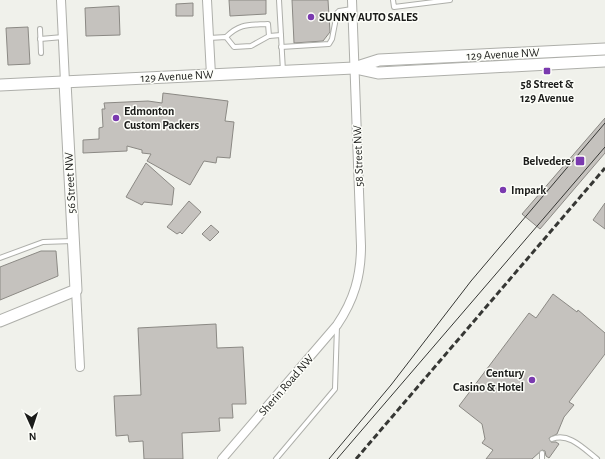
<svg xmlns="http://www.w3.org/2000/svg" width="605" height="459" viewBox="0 0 605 459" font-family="'Alegreya Sans',sans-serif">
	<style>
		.building { fill: #c5c2be; stroke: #8b8984 }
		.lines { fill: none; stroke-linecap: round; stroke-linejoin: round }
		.lane-casing { stroke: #aeafaa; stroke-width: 6 }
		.street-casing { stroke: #aeafaa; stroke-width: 10 }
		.secondary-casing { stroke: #aeafaa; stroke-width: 13 }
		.lane { stroke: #fff; stroke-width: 4 }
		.street { stroke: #fff; stroke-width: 8 }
		.secondary { stroke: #fff; stroke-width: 11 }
		.tram { stroke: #363734; stroke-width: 1 }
		.rail { stroke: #363734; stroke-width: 3; stroke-dasharray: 6 3; stroke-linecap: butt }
		.poi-dot { fill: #7a3aaf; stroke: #fdfef9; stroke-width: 1.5 }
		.labels { text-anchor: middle; stroke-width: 3; stroke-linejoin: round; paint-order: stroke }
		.poi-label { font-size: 12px; font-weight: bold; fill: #1b1c1a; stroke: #fdfef9; text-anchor: start }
		.street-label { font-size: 12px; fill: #1b1c1a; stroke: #fdfef9 }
	</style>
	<rect width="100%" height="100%" fill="#f0f1eb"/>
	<!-- building -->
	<g class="building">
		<polygon points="229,0 266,0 266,14 230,16"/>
		<polygon points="292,0 328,0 330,32 323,41 294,43"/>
		<polygon points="193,3 193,16 176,16 176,4"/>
		<polygon points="119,6 120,35 86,36 85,8"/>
		<polygon points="28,27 30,64 8,65 6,28"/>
		<polygon points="163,93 228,101 225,121 234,122 230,158 217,157 216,163 204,161 190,185 147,161 151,154 142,153 142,150 127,146 127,151 83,153 83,140 99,139 99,128 103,127 102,109 105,109 104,103 148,101 162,103"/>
		<polygon points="605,118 605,153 540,229 522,214"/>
		<polygon points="146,163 174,188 172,205 144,202 142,205 126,197"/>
		<polygon points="189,201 201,212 182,234 180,232 177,234 167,227"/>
		<polygon points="605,203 605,229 593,220"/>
		<polygon points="211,225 219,232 210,241 202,234"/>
		<polygon points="41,251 56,251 58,276 0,300 0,267"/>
		<polygon points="553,294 577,312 578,310 605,333 605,354 569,402 574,405 564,417 557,434 549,438 551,442 556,442 559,444 549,458 546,456 545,451 542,450 532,459 486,459 493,450 482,443 485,439 482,424 459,406 529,313 536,318"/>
		<polygon points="216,324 217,348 243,347 246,404 232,404 233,418 219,418 220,431 182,433 183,459 144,459 143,441 129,442 128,435 116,436 114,396 141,395 138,328"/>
	</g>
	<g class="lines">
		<!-- lane casing -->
		<g class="lane-casing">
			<g id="lane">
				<polyline points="279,0 283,71"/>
				<polyline points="393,0 394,7 450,0"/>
				<polyline points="40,29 41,53"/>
				<path d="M226,37C240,23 249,25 268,24L269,36"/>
				<polyline points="209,38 226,37 234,47 251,46 269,36 281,35"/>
				<polyline points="40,39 63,37"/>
				<polyline points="281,47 329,44 332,39 337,13 339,11 352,9"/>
				<polyline points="0,258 43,242 73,241"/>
				<path d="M552,439C569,432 584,449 597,459"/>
				<polyline points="276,459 335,389 337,326"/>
				<polyline points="542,459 542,453"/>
			</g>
		</g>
		<!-- street casing -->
		<g class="street-casing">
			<g id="street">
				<polyline points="61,0 65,82"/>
				<polyline points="207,0 211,75"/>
				<polyline points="76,290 80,367"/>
				<path d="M222,459L337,325C354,300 361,276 361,246L352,0"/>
			</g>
		</g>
		<!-- secondary casing -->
		<g class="secondary-casing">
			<g id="secondary">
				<polyline points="355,68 378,73 605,61"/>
				<polyline points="0,85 354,68 379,60 605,49"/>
				<polyline points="0,321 76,290 65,82"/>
			</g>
		</g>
		<!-- lane -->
		<use href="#lane" class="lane"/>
		<!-- street -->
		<use href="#street" class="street"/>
		<!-- secondary -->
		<use href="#secondary" class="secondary"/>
		<!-- tram -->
		<g class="tram">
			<polyline points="329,459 391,385 471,281 605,123"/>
			<polyline points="337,459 605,147"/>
		</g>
		<!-- rail -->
		<polyline class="rail" points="356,459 605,168"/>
	</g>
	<!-- markers -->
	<g class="poi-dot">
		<circle cx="311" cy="17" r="4"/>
		<rect x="543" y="67" width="8" height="8" rx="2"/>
		<circle cx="116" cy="118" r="4"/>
		<rect x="575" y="156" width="10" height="10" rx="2"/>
		<circle cx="503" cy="190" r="4"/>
		<circle cx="532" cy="380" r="4"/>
	</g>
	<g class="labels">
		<!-- poi labels -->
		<g class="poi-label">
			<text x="319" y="21">SUNNY AUTO SALES</text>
			<text x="547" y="88" text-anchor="middle">58 Street &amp;<tspan x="547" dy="14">129 Avenue</tspan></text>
			<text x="124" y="115">Edmonton<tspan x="124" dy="14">Custom Packers</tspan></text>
			<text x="571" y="165" text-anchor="end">Belvedere</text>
			<text x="511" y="194">Impark</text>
			<text x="524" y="377" text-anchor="end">Century<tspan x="524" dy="14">Casino &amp; Hotel</tspan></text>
		</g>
		<!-- street labels -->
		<g class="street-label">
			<text transform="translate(503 54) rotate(-3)" y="4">129 Avenue NW</text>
			<text transform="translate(177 76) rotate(-3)" y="4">129 Avenue NW</text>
			<text transform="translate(358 156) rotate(-92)" y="4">58 Street NW</text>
			<text transform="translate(70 183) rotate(-93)" y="4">56 Street NW</text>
			<text transform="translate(286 385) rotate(-49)" y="4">Sherin Road NW</text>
		</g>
	</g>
	<!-- north arrow -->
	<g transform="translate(32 427) rotate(177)" stroke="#fdfef9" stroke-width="3" paint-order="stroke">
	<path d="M0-3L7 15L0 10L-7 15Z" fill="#1b1c1a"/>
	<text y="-6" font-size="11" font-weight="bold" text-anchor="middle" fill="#1b1c1a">N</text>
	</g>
</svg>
